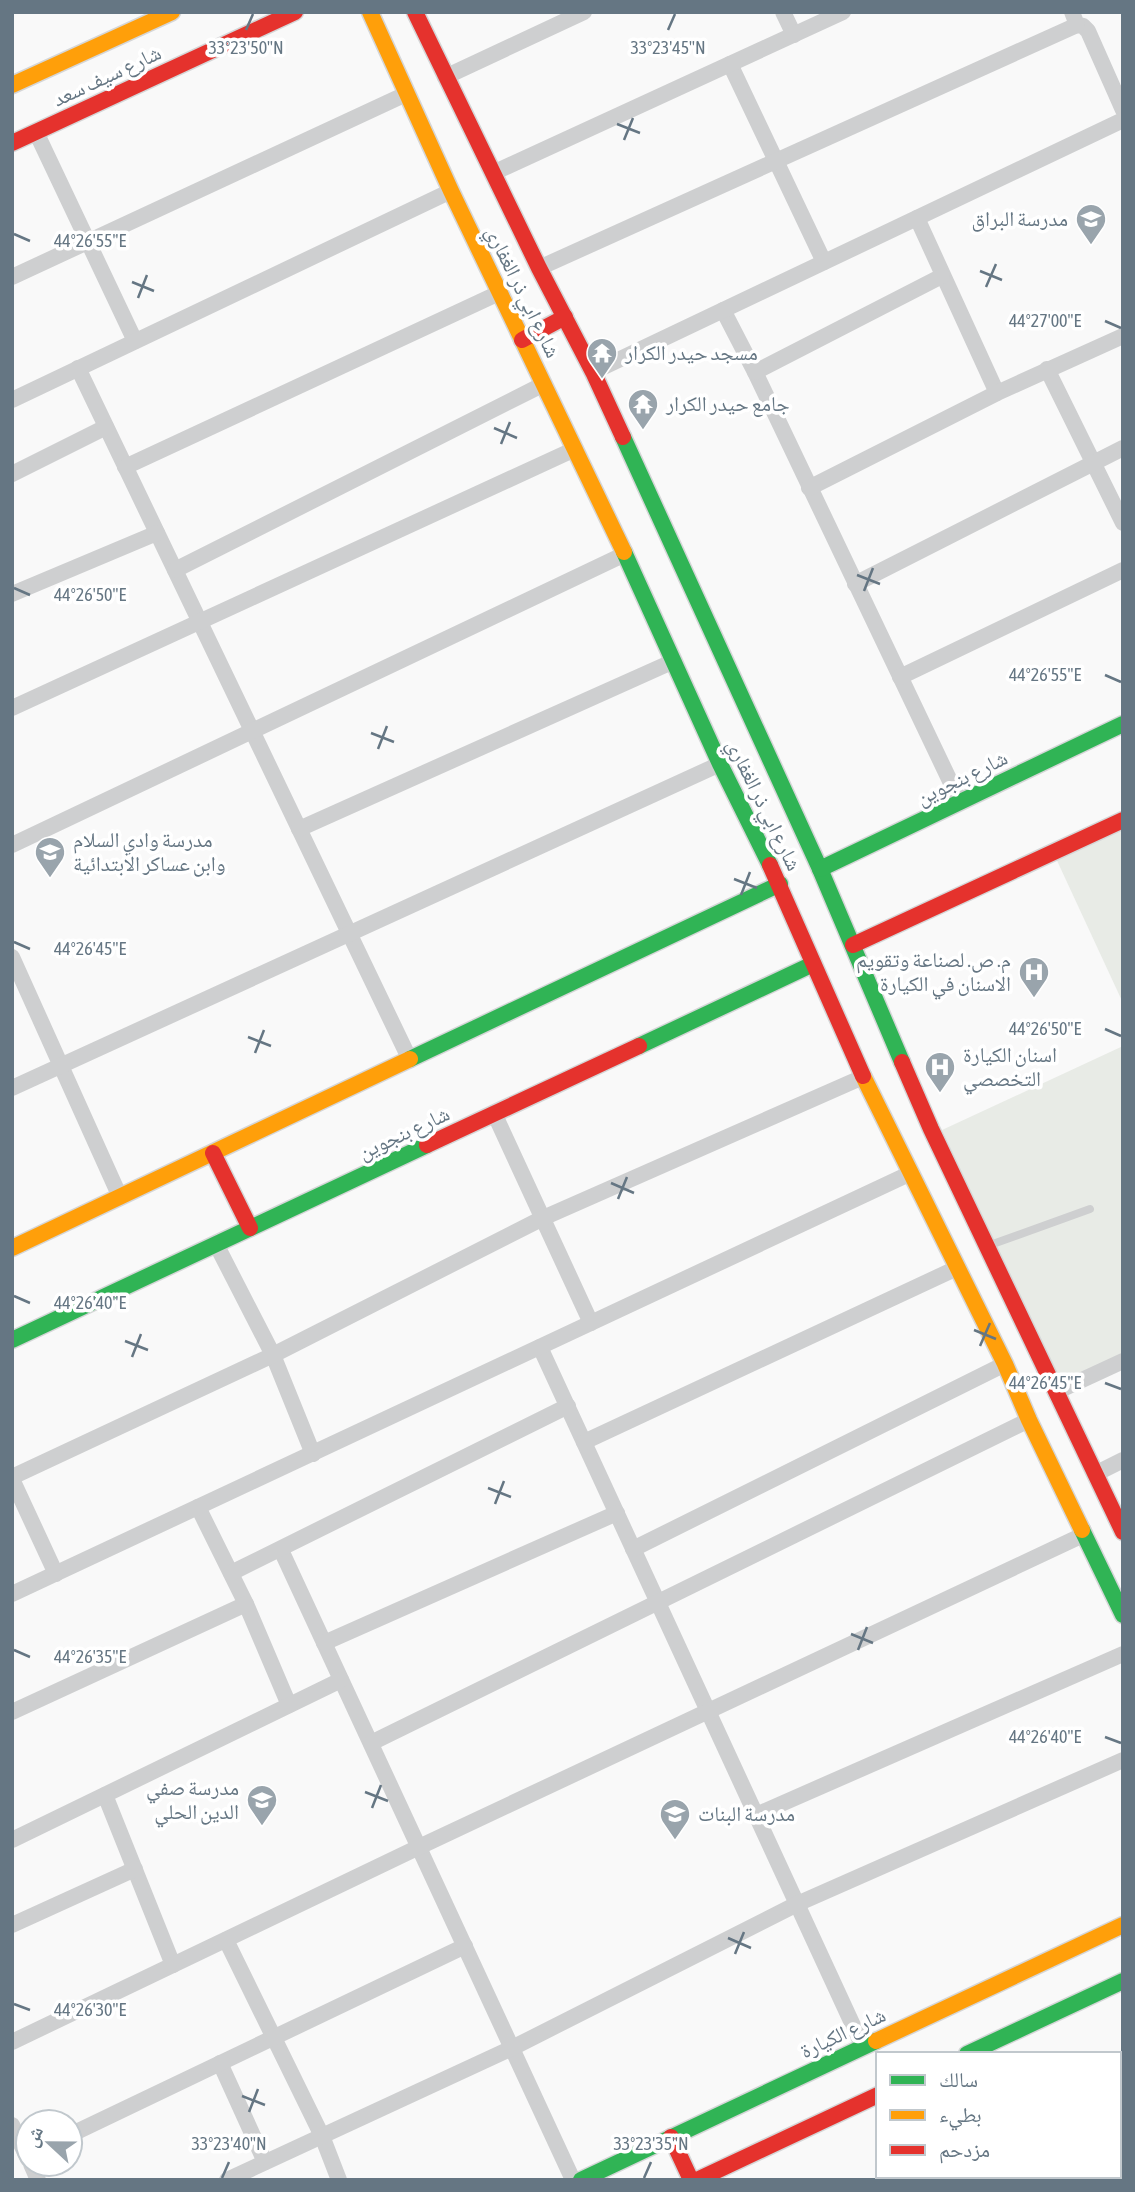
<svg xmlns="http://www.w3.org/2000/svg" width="1135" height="2192" viewBox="0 0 1135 2192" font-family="'Asap Condensed','Noto Naskh Arabic',sans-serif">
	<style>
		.green { fill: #e8ebe6 }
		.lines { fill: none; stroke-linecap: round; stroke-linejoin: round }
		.fast-casing { stroke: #d5d6d7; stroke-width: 19 }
		.slow-casing { stroke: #d5d6d7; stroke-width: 19 }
		.jam-casing { stroke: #d5d6d7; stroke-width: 19 }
		.lane { stroke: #cecfd0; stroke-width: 8 }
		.street { stroke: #cecfd0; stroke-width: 16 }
		.fast { stroke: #30b455; stroke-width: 16 }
		.slow { stroke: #ff9f0a; stroke-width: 16 }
		.jam { stroke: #e5322d; stroke-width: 16 }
		.ticks { fill: none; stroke: #657683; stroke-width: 2.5 }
		.labels { text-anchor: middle; stroke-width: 7; stroke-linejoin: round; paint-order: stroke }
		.street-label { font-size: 21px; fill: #657683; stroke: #fff }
		.poi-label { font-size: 21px; fill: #657683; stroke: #fff; text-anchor: start }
		.ticks-label { font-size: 18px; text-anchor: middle; fill: #657683; stroke: #fff; stroke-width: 7; stroke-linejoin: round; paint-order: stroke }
	</style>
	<rect width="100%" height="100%" fill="#f9f9f9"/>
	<!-- green -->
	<g class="green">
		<polygon points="1123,820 1123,1003 1053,852"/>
		<polygon points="1123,1046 1123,1362 1062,1391 942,1130"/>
	</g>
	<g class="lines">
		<!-- fast casing -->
		<g class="fast-casing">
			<g id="fast">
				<polyline points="623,437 820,869 902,1062"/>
				<polyline points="624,552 720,764 770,865"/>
				<polyline points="820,869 1123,724"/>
				<polyline points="639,1046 813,964"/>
				<polyline points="410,1059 780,884"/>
				<polyline points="12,1340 427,1145"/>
				<polyline points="1082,1530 1123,1615"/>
				<polyline points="967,2054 1123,1981"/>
				<polyline points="581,2180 876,2041"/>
			</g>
		</g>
		<!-- slow casing -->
		<g class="slow-casing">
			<g id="slow">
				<polyline points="370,12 451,191 624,552"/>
				<polyline points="12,85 172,12"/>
				<polyline points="863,1076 1005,1364 1029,1420 1082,1530"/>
				<polyline points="12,1248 410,1059"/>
				<polyline points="876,2041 1123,1925"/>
			</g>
		</g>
		<!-- jam casing -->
		<g class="jam-casing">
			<g id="jam">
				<polyline points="415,12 539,268 593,372 623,437"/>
				<polyline points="12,143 295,12"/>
				<polyline points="522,340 565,317"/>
				<polyline points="770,865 863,1076"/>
				<polyline points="853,945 1123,820"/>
				<polyline points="902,1062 931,1129 1123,1532"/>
				<polyline points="427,1145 639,1046"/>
				<polyline points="213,1153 250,1228"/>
				<polyline points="671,2137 691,2180"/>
				<polyline points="697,2180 878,2095"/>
			</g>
		</g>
		<!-- lane -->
		<polyline class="lane" points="990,1245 1090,1209"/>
		<!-- street -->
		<g class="street">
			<polyline points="783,12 794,35"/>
			<polyline points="1072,12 1077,25 1083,26 1088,31 1123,110"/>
			<polyline points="730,64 824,262"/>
			<polyline points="445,77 584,12"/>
			<polyline points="36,132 135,341"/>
			<polyline points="493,173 843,12"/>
			<polyline points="917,218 997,393"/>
			<polyline points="539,268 1077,25"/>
			<polyline points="12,277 406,94"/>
			<polyline points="723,310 755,372 960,802"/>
			<polyline points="78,368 410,1060"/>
			<polyline points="1047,369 1123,523"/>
			<polyline points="593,372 1123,120"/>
			<polyline points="755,372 942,276"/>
			<polyline points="12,400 451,191"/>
			<polyline points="125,467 499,293"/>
			<polyline points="12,474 106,427"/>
			<polyline points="809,488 997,393 1123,336"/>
			<polyline points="175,570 544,384"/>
			<polyline points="855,584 1123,448"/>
			<polyline points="12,594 157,533"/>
			<polyline points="900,677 1123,570"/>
			<polyline points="12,708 575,449"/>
			<polyline points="299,829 674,661"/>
			<polyline points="12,845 625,554"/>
			<polyline points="12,957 120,1197"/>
			<polyline points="12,1088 720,764"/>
			<polyline points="494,1113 591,1323"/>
			<polyline points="216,1244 273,1355 313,1454"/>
			<polyline points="540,1347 863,2047"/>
			<polyline points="1056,1392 1123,1361"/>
			<polyline points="584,1442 957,1268"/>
			<polyline points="1095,1474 1123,1460"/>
			<polyline points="12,1477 273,1355 543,1218 863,1077"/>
			<polyline points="12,1479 56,1574"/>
			<polyline points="198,1507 246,1604 289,1705"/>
			<polyline points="633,1549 1005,1364"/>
			<polyline points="281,1550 573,2180"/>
			<polyline points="231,1573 568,1406"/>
			<polyline points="12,1594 911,1173"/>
			<polyline points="324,1643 617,1513"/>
			<polyline points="12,1712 246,1604"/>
			<polyline points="371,1743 1029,1420"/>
			<polyline points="105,1795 173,1965"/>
			<polyline points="756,1815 1123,1654"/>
			<polyline points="12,1840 341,1680"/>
			<polyline points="12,1925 135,1869"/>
			<polyline points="226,1940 322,2136 339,2180"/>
			<polyline points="12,2042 419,1847 1083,1535"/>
			<polyline points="220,2063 265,2162"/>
			<polyline points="12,2125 28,2159"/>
			<polyline points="70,2135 465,1946"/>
			<polyline points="1119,2153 1123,2152"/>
			<polyline points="31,2164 38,2180"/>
			<polyline points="995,2176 996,2180"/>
			<polyline points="227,2180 512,2048 797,1904 1123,1760"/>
			<polyline points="1062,2180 1070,2176"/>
		</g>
		<!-- fast -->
		<use href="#fast" class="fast"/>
		<!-- slow -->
		<use href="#slow" class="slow"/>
		<!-- jam -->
		<use href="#jam" class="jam"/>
	</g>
	<!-- ticks -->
	<path class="ticks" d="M246,30L253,14M668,30L675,14M617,124L640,133M624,140L633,118M14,234L30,241M980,271L1002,280M132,282L154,291M986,287L996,264M138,298L147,275M1105,321L1121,328M494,428L517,438M501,444L510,422M857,575L880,584M14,588L30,595M864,591L873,568M1105,675L1121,682M371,733L394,742M378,749L387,726M734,879L757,888M741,895L750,872M14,942L30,949M1105,1029L1121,1036M248,1037L271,1046M255,1053L264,1030M611,1183L634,1193M618,1199L627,1177M14,1296L30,1303M974,1330L996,1339M125,1341L148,1350M980,1346L990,1323M132,1357L141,1334M1105,1383L1121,1389M488,1488L511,1497M495,1504L504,1481M851,1634L873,1643M14,1650L30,1657M858,1650L867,1627M1105,1737L1121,1743M365,1792L388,1801M372,1808L381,1785M728,1938L751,1948M735,1954L744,1932M14,2004L30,2010M242,2096L265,2105M249,2112L258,2089M222,2178L229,2162M644,2178L651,2162"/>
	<!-- icons -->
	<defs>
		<g id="school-pin" transform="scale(1.575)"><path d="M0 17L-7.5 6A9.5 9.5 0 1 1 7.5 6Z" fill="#99a4ac" stroke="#fff"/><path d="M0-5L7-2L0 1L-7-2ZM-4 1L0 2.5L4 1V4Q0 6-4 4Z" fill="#fff"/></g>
		<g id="temple-pin" transform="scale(1.575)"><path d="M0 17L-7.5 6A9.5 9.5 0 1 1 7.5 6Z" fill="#99a4ac" stroke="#fff"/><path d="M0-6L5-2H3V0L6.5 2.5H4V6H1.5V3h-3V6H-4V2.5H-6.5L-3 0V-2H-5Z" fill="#fff"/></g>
		<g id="hospital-pin" transform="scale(1.575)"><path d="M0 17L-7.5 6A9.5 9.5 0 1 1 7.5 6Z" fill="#99a4ac" stroke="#fff"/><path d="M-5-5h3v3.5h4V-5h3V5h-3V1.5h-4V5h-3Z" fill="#fff"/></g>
	</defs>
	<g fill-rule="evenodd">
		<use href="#school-pin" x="1091" y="219"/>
		<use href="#temple-pin" x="602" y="353"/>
		<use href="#temple-pin" x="643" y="404"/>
		<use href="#school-pin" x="50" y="852"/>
		<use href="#hospital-pin" x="1034" y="972"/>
		<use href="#hospital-pin" x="940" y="1067"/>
		<use href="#school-pin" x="262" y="1800"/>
		<use href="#school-pin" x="675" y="1814"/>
	</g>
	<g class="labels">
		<!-- street labels -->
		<g class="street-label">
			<text transform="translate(107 76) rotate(-25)" y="7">شارع سيف سعد</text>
			<text transform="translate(523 292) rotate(64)" y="7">شارع ابي ذر الغفاري</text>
			<text transform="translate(962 778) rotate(-26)" y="7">شارع بنجوين</text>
			<text transform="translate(764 805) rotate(64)" y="7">شارع ابي ذر الغفاري</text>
			<text transform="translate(404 1133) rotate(-25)" y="7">شارع بنجوين</text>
			<text transform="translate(843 2033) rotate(-25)" y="7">شارع الكيارة</text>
		</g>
		<!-- poi labels -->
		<g class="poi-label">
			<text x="1068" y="226" text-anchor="end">مدرسة البراق</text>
			<text x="625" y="360">مسجد حيدر الكرار</text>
			<text x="666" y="411">جامع حيدر الكرار</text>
			<text x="73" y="847">مدرسة وادي السلام<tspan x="73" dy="24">وابن عساكر الابتدائية</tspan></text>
			<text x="1011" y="967" text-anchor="end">م. ص. لصناعة وتقويم<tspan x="1011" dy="24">الاسنان في الكيارة</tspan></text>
			<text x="963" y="1062">اسنان الكيارة<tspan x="963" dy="24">التخصصي</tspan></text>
			<text x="239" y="1795" text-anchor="end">مدرسة صفي<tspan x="239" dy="24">الدين الحلي</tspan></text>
			<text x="698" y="1821">مدرسة البنات</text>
		</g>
	</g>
	<g class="ticks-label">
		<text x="246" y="54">33°23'50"N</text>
		<text x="668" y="54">33°23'45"N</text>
		<text x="90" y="247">44°26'55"E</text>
		<text x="1045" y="327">44°27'00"E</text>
		<text x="90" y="601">44°26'50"E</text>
		<text x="1045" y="681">44°26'55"E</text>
		<text x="90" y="955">44°26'45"E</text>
		<text x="1045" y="1035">44°26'50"E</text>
		<text x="90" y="1309">44°26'40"E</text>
		<text x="1045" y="1389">44°26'45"E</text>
		<text x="90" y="1663">44°26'35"E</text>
		<text x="1045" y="1743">44°26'40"E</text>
		<text x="90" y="2016">44°26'30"E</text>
		<text x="229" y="2150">33°23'40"N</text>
		<text x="651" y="2150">33°23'35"N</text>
	</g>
	<!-- border -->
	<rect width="1135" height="2192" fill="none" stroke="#657683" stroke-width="28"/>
	<!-- legend -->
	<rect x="876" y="2052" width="245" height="126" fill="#ffffff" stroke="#c1c8cd" stroke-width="2"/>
	<rect x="890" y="2075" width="35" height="10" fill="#30b455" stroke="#c1c8cd" stroke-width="2"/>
	<text x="939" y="2087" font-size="21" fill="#657683">سالك</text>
	<rect x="890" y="2110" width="35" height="10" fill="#ff9f0a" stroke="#c1c8cd" stroke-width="2"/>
	<text x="939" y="2122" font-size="21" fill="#657683">بطيء</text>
	<rect x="890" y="2145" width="35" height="10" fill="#e5322d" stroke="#c1c8cd" stroke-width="2"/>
	<text x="939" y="2157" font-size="21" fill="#657683">مزدحم</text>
	<!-- north arrow -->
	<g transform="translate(49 2143) rotate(292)"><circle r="33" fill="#ffffff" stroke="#c1c8cd" stroke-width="2"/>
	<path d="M0-5L12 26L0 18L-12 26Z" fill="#99a4ac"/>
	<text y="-10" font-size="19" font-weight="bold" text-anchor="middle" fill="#657683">ش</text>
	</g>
</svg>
